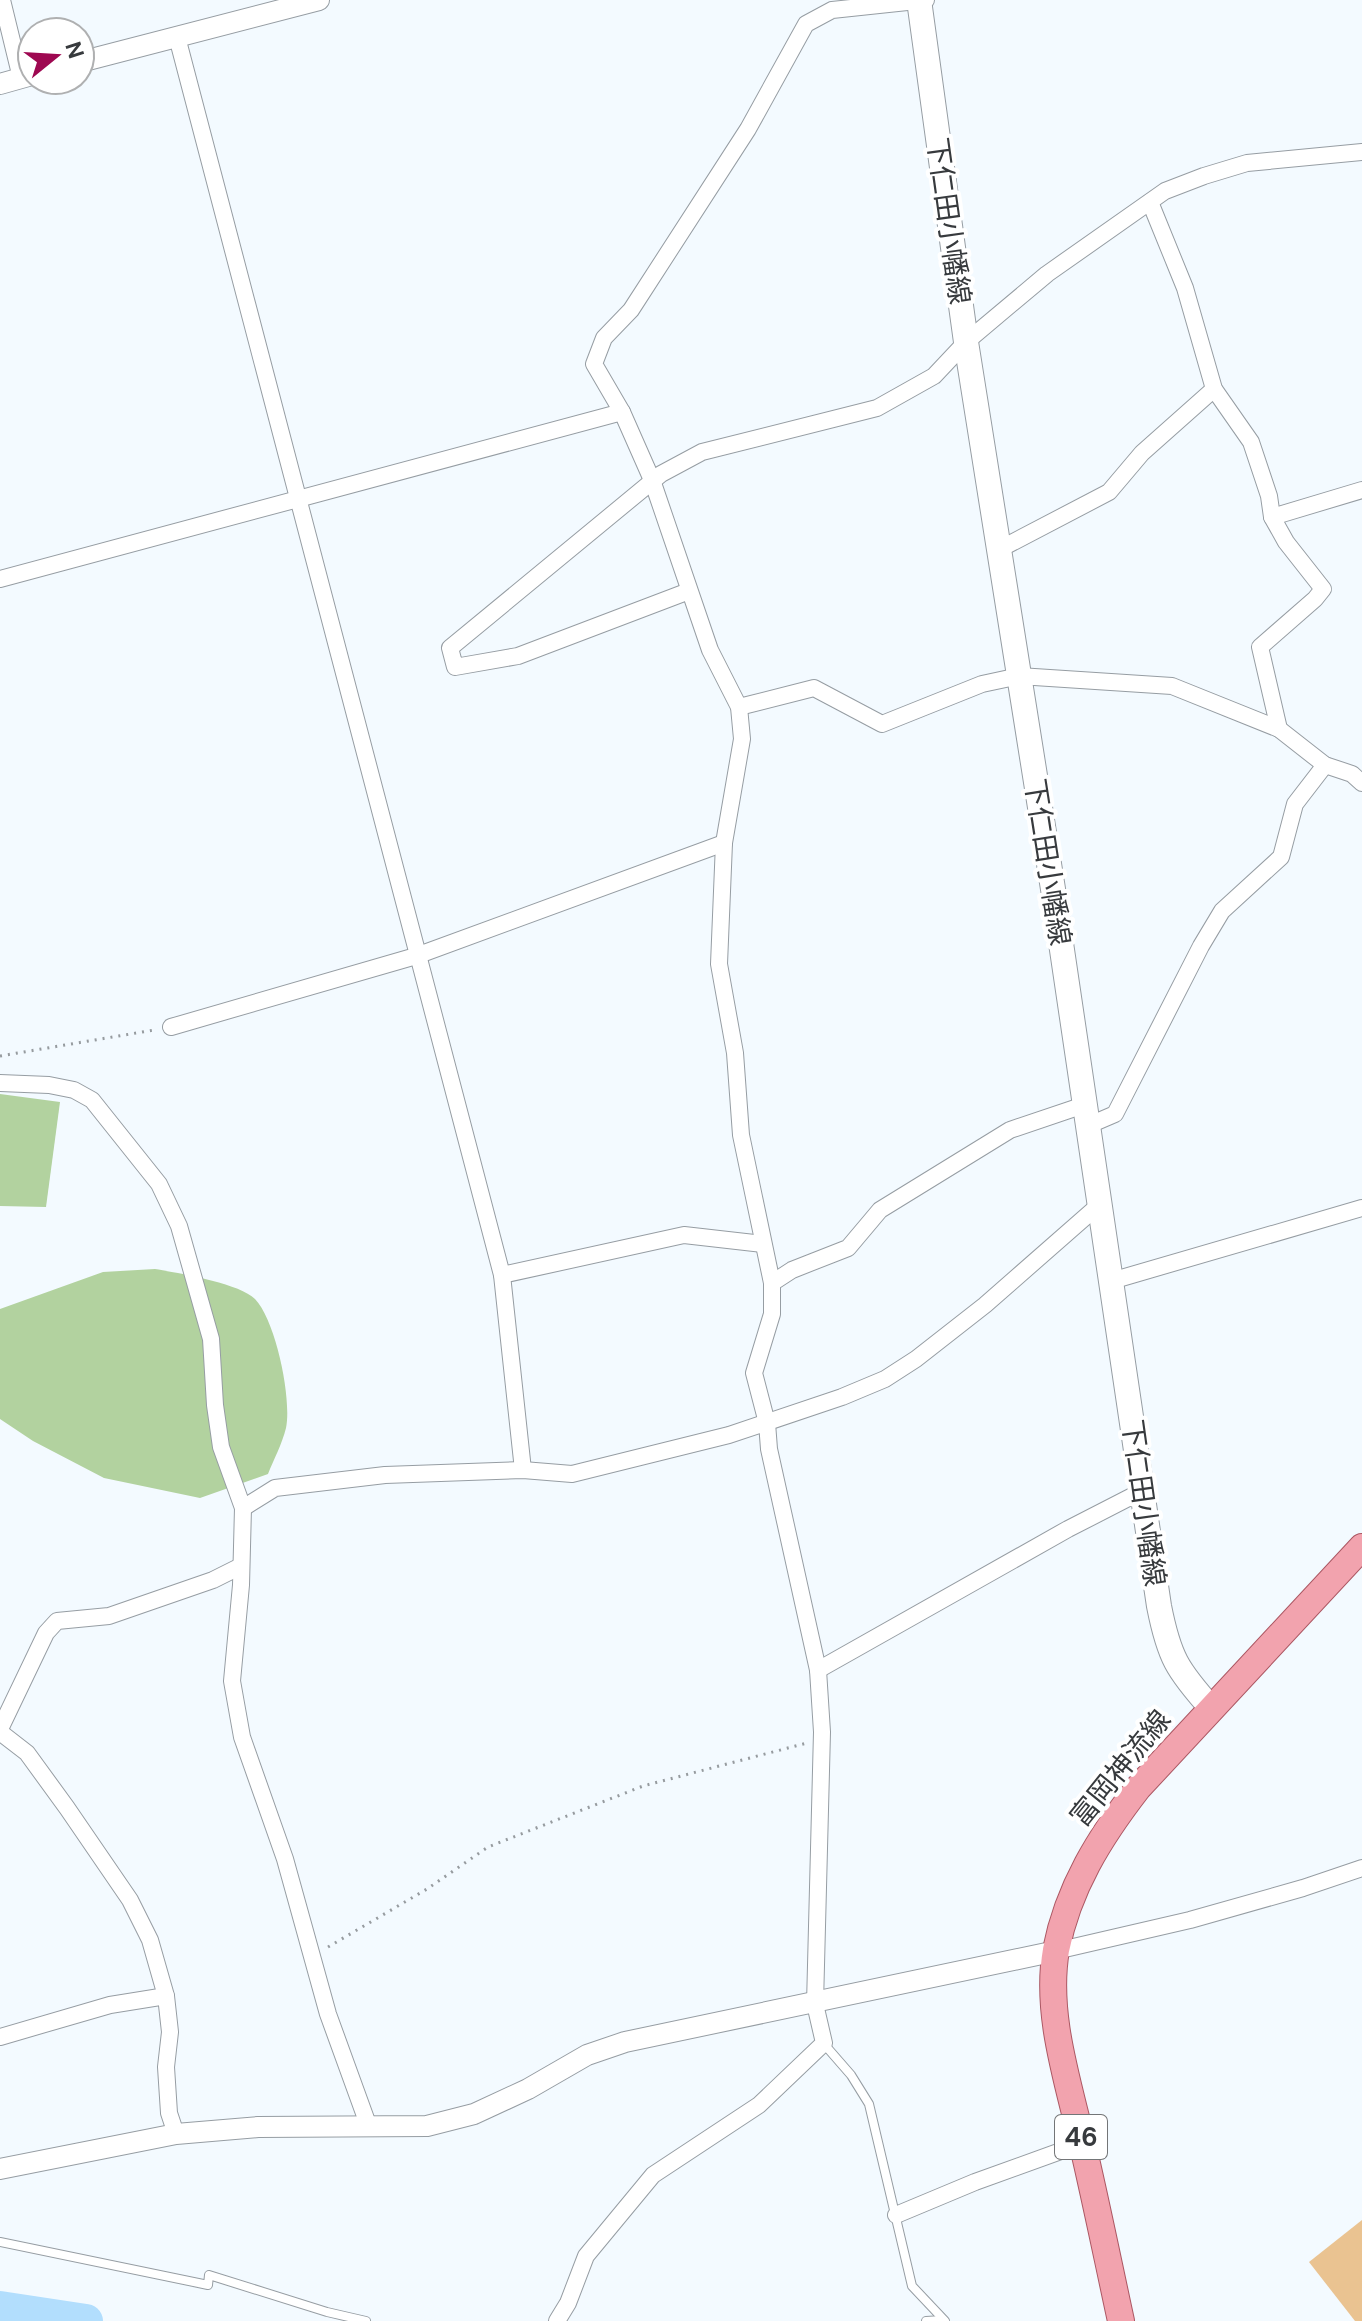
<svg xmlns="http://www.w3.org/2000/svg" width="1362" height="2321" viewBox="0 0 1362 2321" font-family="'DM Sans','Noto Sans JP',sans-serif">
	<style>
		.green { fill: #b2d29f }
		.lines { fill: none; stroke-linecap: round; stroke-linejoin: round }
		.river { stroke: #b2defd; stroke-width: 34 }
		.building { fill: #eac391 }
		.service-casing { stroke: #969da3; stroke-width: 10 }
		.minor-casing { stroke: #969da3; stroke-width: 18 }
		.tertiary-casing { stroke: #969da3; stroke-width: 22 }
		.secondary-casing { stroke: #969da3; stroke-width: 26 }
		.primary-casing { stroke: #ab5763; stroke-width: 28 }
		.path { stroke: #969b9f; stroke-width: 3; stroke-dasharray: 2 6; stroke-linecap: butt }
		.service { stroke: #fff; stroke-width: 8 }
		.minor { stroke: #fff; stroke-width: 16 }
		.tertiary { stroke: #fff; stroke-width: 20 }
		.secondary { stroke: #fff; stroke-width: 24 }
		.primary { stroke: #f2a3ae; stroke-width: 26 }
		.labels { text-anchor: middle; stroke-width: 8; stroke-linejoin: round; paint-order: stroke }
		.shield { fill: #fff; stroke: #737577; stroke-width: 2 }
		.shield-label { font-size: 26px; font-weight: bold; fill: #373a3d }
		.street-label { font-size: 28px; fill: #373a3d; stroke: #fff }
	</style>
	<rect width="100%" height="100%" fill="#f3faff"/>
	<!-- green -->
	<g class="green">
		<polygon points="0,1094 60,1102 46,1207 0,1206"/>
		<path d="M155,1269C178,1273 239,1283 255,1299C276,1321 292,1399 286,1428C282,1444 274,1459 268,1474L200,1498L104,1478L33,1441L0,1419V1309L103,1272Z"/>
		<polygon points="0,2298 24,2302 18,2321 0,2321"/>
	</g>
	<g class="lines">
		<!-- river -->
		<polyline class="river" points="0,2308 86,2321"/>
	</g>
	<!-- building -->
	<polygon class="building" points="1362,2220 1362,2321 1355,2321 1309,2262"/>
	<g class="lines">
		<!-- service casing -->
		<g class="service-casing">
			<g id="service">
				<polyline points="824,2044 851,2075 869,2104 912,2286 945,2321"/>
				<polyline points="0,2242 208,2285 209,2275 327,2312 366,2321"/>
				<polyline points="926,2321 942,2320"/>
			</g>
		</g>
		<!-- minor casing -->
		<g class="minor-casing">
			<g id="minor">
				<polyline points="2,0 21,78"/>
				<polyline points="177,37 502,1275 523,1470"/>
				<polyline points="1150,202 1185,288 1214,389 1251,442 1269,496 1272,517 1286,542 1323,589 1315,599 1260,647 1279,729"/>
				<polyline points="1272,517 1362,490"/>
				<polyline points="1000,549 1109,492 1142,453 1214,389"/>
				<polyline points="0,579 622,412"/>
				<polyline points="689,591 518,656 455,667 450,648 661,474 702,452 877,408 934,376 966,342 1047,274 1165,191 1204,176 1247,163 1362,152"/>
				<polyline points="739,707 814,688 882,724 982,684 1019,676 1172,686 1279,729 1325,765 1352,774 1362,783"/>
				<polyline points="171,1027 416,956 724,843"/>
				<polyline points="0,1083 49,1085 74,1090 92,1100 159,1184 179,1226 211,1339 215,1405 221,1447 243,1508 241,1585 232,1681 242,1737 285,1859 328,2014 369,2127"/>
				<polyline points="1087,1126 1115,1114 1201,946 1222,911 1281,857 1295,804 1325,765"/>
				<polyline points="502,1275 684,1235 763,1244"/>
				<polyline points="1111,1281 1362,1208"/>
				<polyline points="772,1283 792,1270 848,1248 880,1210 1010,1130 1084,1105"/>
				<polyline points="243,1508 275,1488 385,1475 523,1470 572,1474 729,1435 842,1397 885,1379 916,1359 985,1305 1099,1205"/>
				<polyline points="818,1670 1068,1529 1144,1490"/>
				<polyline points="0,1729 46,1633 57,1621 109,1616 213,1580 241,1566"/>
				<polyline points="0,1732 27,1753 67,1808 130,1900 150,1940 166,1996 170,2032 166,2067 169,2113 176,2134"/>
				<polyline points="1056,1951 1190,1920 1303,1888 1362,1868"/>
				<polyline points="0,2037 110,2005 166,1996"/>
				<polyline points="896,2215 975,2182 1083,2143"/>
				<polyline points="557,2321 568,2303 586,2256 653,2175 759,2105 824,2043 815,2004 822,1732 818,1670 769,1449 767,1423 754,1373 772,1314 772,1283 741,1135 735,1053 719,964 724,843 742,739 739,707 710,650 652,480 622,412 594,364 604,338 631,310 748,129 806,24 832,10 926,0"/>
			</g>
		</g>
		<!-- tertiary casing -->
		<g class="tertiary-casing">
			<g id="tertiary">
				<polyline points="80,62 319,0"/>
				<polyline points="0,84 32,75"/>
				<polyline points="0,2169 176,2134 258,2127 427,2126 474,2114 528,2089 587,2055 625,2042 1056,1951"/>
			</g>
		</g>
		<!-- secondary casing -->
		<g class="secondary-casing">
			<path id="secondary" d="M919,0L966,342L1053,889L1159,1606C1169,1657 1177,1670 1212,1709"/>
		</g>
		<!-- primary casing -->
		<g class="primary-casing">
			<path id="primary" d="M1121,2321C1108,2261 1096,2202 1082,2142C1068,2081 1045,2014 1056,1950C1068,1888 1100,1837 1138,1788L1362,1547"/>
		</g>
		<!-- path -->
		<g class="path">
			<polyline points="0,1056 154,1030"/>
			<polyline points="328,1947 427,1889 488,1847 643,1786 807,1743"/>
		</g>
		<!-- service -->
		<use href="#service" class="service"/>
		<!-- minor -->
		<use href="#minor" class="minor"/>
		<!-- tertiary -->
		<use href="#tertiary" class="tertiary"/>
		<!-- secondary -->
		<use href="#secondary" class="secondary"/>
		<!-- primary -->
		<use href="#primary" class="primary"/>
	</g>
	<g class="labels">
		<!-- shield labels -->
		<rect class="shield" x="1055" y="2115" width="52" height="44" rx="6"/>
		<g class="shield-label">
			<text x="1081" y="2146">46</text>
		</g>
		<!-- street labels -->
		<g class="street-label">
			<text transform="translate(949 221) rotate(82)" y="10">下仁田小幡線</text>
			<text transform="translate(1048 862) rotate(81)" y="10">下仁田小幡線</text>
			<text transform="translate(1144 1503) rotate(82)" y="10">下仁田小幡線</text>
			<text transform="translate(1120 1768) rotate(-51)" y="10">富岡神流線</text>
		</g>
	</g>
	<!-- north arrow -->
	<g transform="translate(56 56) rotate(72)"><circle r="38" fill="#ffffff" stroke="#afb0b1" stroke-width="2"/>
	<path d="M0-6L14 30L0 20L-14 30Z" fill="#9e0851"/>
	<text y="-12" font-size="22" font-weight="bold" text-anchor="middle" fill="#373a3d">N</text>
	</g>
</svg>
